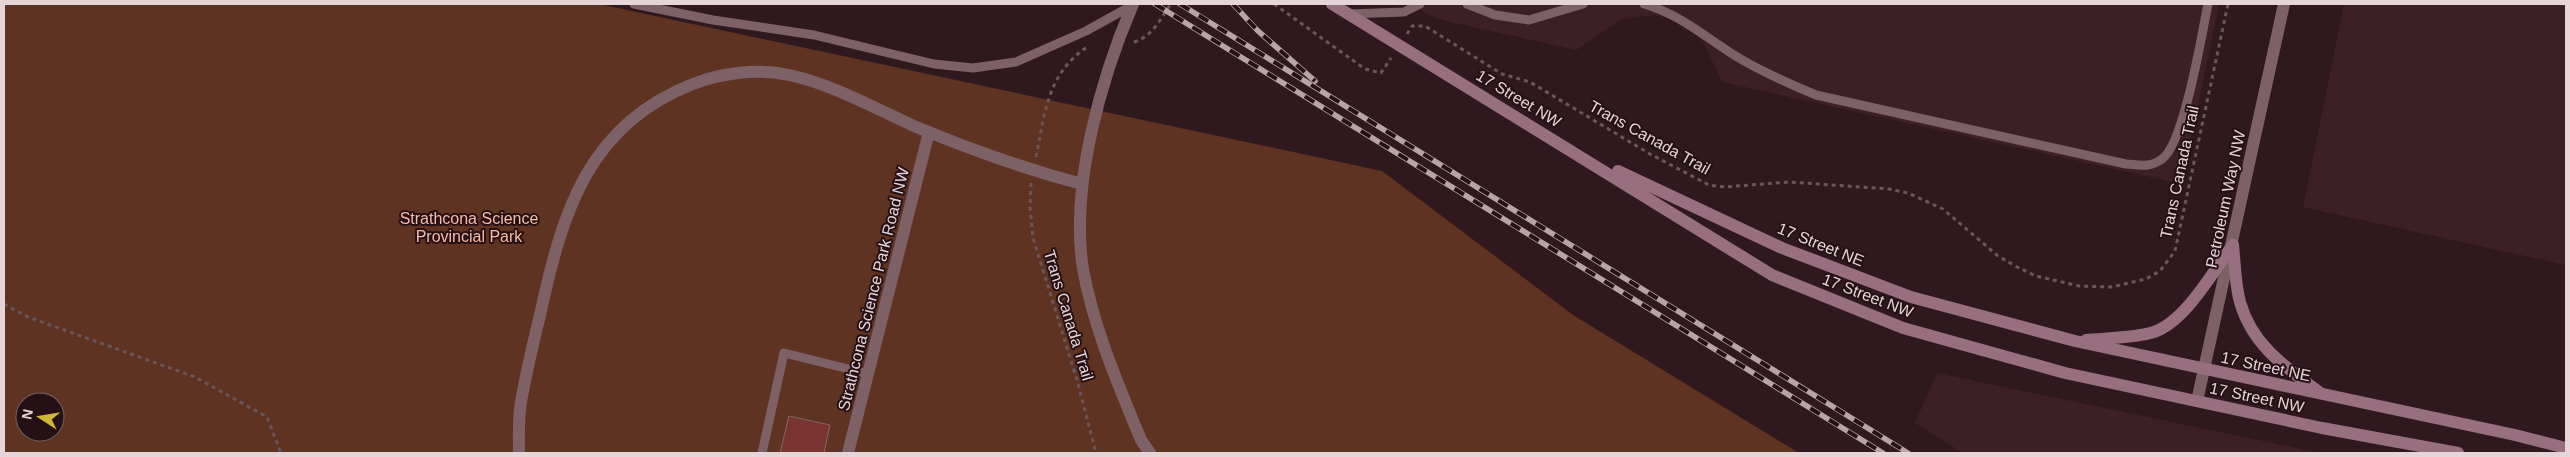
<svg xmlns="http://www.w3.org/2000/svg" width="2570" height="457" viewBox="0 0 2570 457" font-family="Arial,sans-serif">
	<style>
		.built { fill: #3d2027 }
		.green { fill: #5e3322; fill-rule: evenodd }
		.building { fill: #793331; stroke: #836664 }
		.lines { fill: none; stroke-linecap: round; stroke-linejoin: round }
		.path { stroke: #6b565a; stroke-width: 3; stroke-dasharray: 4 4; stroke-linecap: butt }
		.service { stroke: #7d6167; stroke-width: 9 }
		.minor { stroke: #7d6167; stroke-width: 12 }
		.tertiary { stroke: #7d6167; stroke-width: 12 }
		.secondary { stroke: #976f7e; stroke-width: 12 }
		.rail-casing { stroke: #b6a4a8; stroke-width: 5.5 }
		.rail { stroke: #251015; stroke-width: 4; stroke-dasharray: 11; stroke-linecap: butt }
		.labels { text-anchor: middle; stroke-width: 4; stroke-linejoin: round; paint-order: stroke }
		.street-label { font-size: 16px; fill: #e5d5d8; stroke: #251015 }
		.park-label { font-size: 16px; fill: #f8bba3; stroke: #251015 }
	</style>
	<rect width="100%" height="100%" fill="#30191e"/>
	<!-- built -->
	<g class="built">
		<polygon points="1411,4 2219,4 2182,184 1722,82 1704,43 1693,31 1671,19 1655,15 1622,19 1576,50 1437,19"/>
		<polygon points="2344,4 2566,4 2566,265 2303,207"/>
		<polygon points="1937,373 2320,453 1963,453 1915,423"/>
	</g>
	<!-- green -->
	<path class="green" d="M4,4H599L1382,171L1573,315L1799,453H4ZM25,402H55V432H25Z"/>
	<!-- building -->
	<polygon class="building" points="789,416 830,425 824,453 780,453"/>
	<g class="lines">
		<!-- path -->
		<g class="path">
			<polyline points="1274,4 1365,69 1381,73 1391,58"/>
			<polyline points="1407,34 1412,26 1425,26 1502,74 1530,82 1650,154 1709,185 1724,187 1789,182 1889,189 1908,193 1943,209 1998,256 2017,267 2036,276 2079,286 2111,287 2146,279 2160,271 2175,251 2228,4"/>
			<path d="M1134,42C1153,36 1160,19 1171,4"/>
			<path d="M1036,157C1045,113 1047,74 1087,47"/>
			<polyline points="1031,183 1030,207 1033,238 1077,380 1096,453"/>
			<polyline points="4,304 28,317 195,377 267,417 281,453"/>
		</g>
		<!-- service -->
		<g class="service">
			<polyline points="634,4 713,20 814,35 934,64 973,68 1016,62 1086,31 1133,5"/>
			<polyline points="1467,4 1495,15 1529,20 1583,4"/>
			<path d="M1644,4C1679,14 1704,36 1734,55C1760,71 1787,83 1816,95L2126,164C2140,165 2150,168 2162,159C2184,144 2202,33 2208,4"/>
			<polyline points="1348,14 1404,12 1420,4"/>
			<polyline points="762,453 784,353 869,374"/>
		</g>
		<!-- minor -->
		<g class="minor">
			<path d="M1133,4C1101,78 1070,187 1083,269C1094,329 1118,384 1141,440L1150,453"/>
			<path d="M519,453C519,437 518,419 521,402C526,373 533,344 540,315C562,214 587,125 693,84C721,73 758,68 789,75C832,84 874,108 914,126C969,149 1025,169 1082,184"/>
			<polyline points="848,453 929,132"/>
		</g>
		<!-- tertiary -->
		<polyline class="tertiary" points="2197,401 2284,4"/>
		<!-- secondary -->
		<g class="secondary">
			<polyline points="1332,4 1772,275 1903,328 2065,373 2322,428 2458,453"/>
			<polyline points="1618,171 1782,248 1911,297 2075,341 2515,435 2566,448"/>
			<path d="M2233,245C2235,263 2235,284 2240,302C2252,345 2285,367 2319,392"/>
			<path d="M2086,340C2106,338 2135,338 2154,332C2186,321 2213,271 2233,245"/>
		</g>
		<!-- rail casing -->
		<g class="rail-casing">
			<g id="rail">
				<polyline points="1155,4 1883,453"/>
				<polyline points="1180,4 1908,453"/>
				<polyline points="1233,4 1258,31 1315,81"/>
			</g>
		</g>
		<!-- rail -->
		<use href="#rail" class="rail"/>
	</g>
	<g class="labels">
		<!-- street labels -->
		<g class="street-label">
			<text transform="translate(1519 98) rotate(31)" y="6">17 Street NW</text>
			<text transform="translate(1650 137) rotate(29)" y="6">Trans Canada Trail</text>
			<text transform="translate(2179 172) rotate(-78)" y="6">Trans Canada Trail</text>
			<text transform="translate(2225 199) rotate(-78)" y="6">Petroleum Way NW</text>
			<text transform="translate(1821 244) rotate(22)" y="6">17 Street NE</text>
			<text transform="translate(873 289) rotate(-76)" y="6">Strathcona Science Park Road NW</text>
			<text transform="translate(1868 295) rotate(21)" y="6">17 Street NW</text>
			<text transform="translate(1069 315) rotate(73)" y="6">Trans Canada Trail</text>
			<text transform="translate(2266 366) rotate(12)" y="6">17 Street NE</text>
			<text transform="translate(2257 397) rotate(12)" y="6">17 Street NW</text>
		</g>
		<!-- park labels -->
		<g class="park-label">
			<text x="469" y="224">Strathcona Science<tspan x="469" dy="18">Provincial Park</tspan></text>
		</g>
	</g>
	<!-- border -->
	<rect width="2570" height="457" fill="none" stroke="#e5d5d8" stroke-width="10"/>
	<!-- north arrow -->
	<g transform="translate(40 417) rotate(282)"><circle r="24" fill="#251015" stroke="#725f63"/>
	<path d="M0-4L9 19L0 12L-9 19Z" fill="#d0b736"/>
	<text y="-8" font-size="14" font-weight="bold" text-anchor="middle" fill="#e5d5d8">N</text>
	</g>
</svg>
